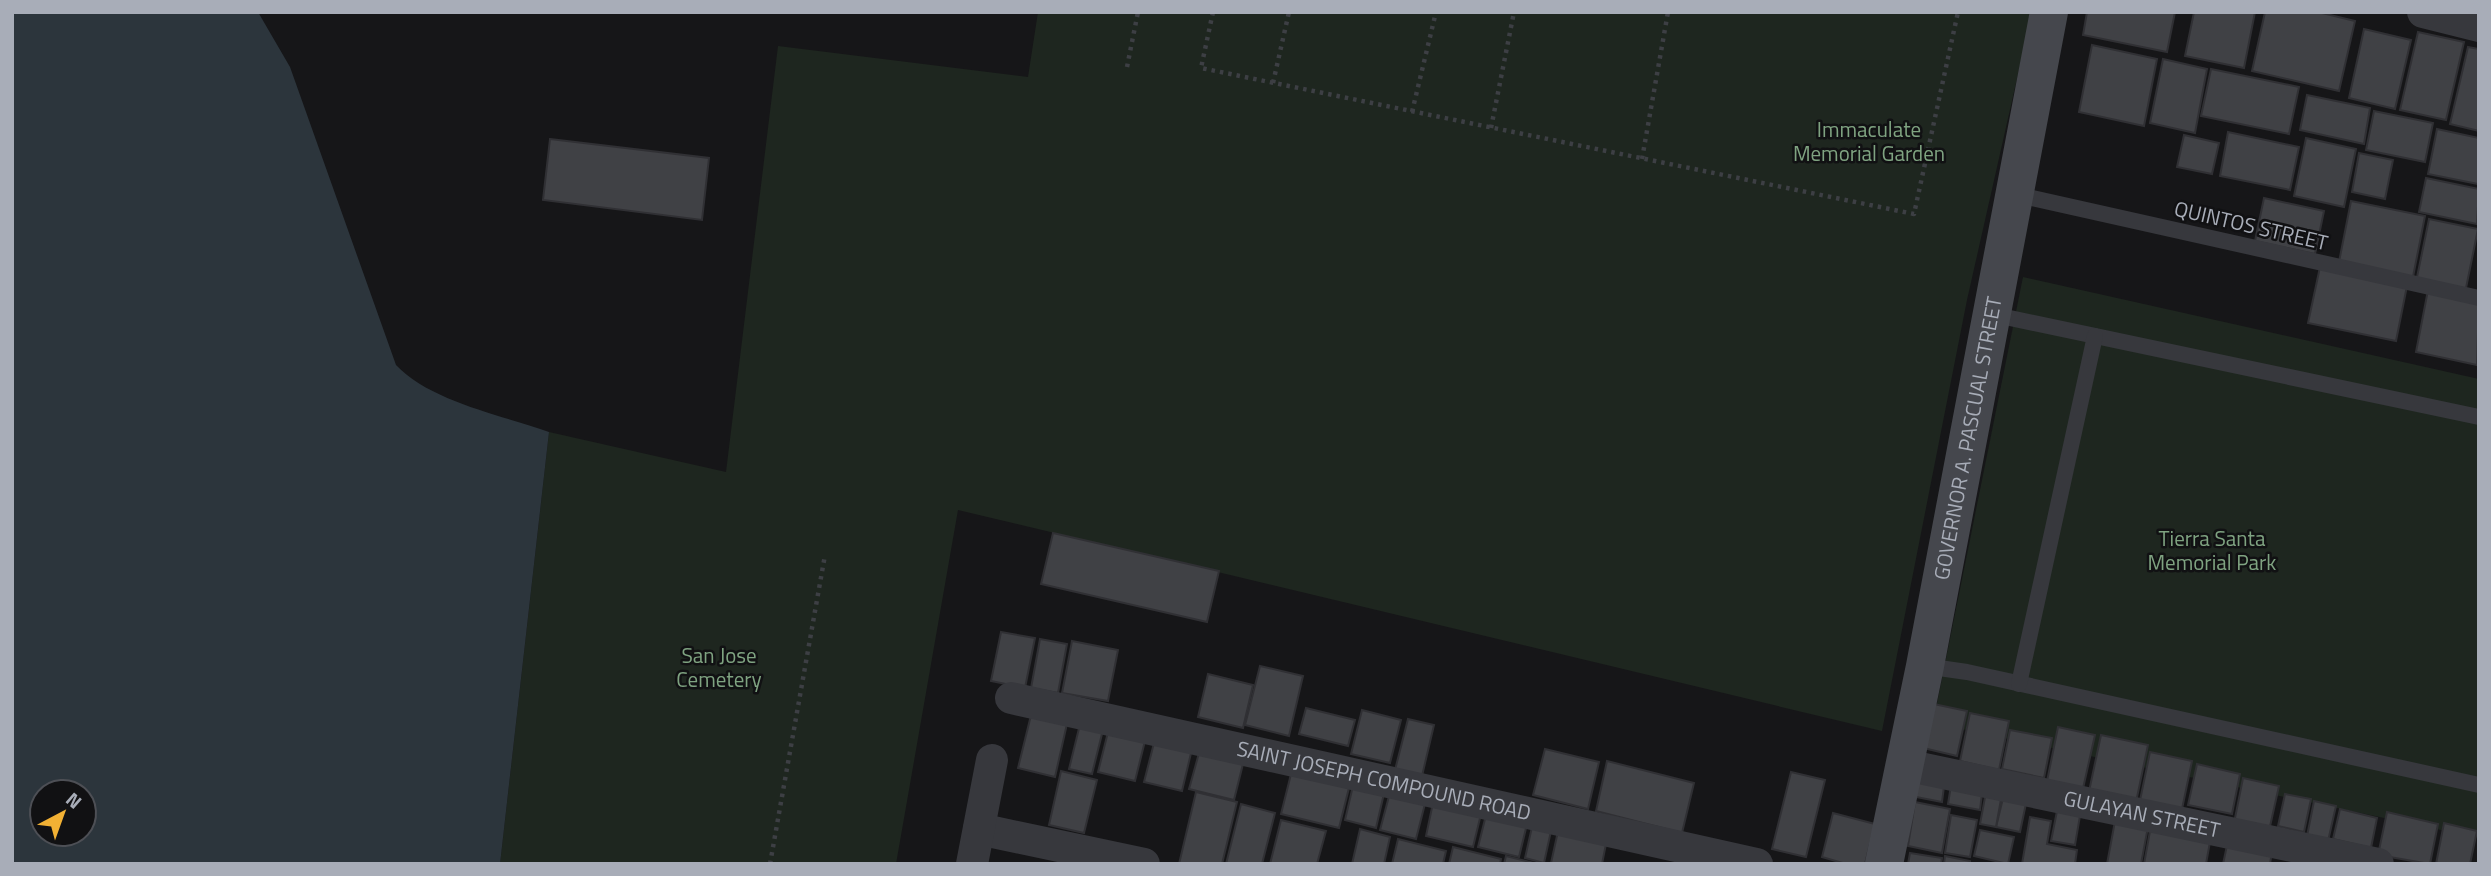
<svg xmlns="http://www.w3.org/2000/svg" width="2491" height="876" viewBox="0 0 2491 876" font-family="'Titillium Web',sans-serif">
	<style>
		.green { fill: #1e261f }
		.water { fill: #2c353c; fill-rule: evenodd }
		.building { fill: #404145; stroke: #303034; stroke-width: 2 }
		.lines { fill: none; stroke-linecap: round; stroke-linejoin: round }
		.path { stroke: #3d3f44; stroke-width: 4.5; stroke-dasharray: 3.5 5; stroke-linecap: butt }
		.lane { stroke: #37383d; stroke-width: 16 }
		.street { stroke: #37383d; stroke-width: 32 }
		.secondary { stroke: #45474d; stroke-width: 38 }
		.labels { text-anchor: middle; stroke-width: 5; stroke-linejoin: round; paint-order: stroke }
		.park-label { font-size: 21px; fill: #7fa381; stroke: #111113 }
		.street-label { font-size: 21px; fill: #a8adb8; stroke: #111113 }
	</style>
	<rect width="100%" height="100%" fill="#161618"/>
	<!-- green -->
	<g class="green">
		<polygon points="1038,12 2032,12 1967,300 1882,731 958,510 896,864 500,864 549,432 726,472 778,46 1028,77"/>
		<polygon points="2023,277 2479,379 2479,838 1933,723"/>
	</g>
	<!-- water -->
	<path class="water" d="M12,12H258L290,67L396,365C431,402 502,415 549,432L500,864H12ZM42,792H84V834H42Z"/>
	<!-- building -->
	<g class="building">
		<polygon points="2087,12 2175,12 2167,52 2083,35"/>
		<polygon points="2194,12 2255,12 2244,68 2185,56"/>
		<polygon points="2265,12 2318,12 2355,21 2339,91 2252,71"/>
		<polygon points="2364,29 2411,40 2395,109 2349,98"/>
		<polygon points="2418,32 2464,42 2446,120 2400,110"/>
		<polygon points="2092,45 2157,59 2144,126 2079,112"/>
		<polygon points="2468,47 2479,49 2479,131 2450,124"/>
		<polygon points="2163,59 2207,69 2195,133 2150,123"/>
		<polygon points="2211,69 2299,87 2289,134 2201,116"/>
		<polygon points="2307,95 2370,108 2364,144 2300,130"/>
		<polygon points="2374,111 2433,123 2425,162 2366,150"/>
		<polygon points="2437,129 2479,138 2478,184 2428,174"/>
		<polygon points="2228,132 2299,147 2290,190 2220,176"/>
		<polygon points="2184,135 2219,143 2212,174 2177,167"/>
		<polygon points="2306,138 2356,149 2344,207 2294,196"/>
		<polygon points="550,139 709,158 702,220 543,200"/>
		<polygon points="2359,153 2393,160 2385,199 2352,192"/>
		<polygon points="2426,178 2479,189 2477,224 2419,212"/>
		<polygon points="2264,198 2324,211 2315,254 2255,241"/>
		<polygon points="2351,201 2425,216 2412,282 2338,267"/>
		<polygon points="2429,219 2478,229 2465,293 2416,282"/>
		<polygon points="2320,267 2407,286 2396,341 2308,323"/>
		<polygon points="2428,290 2479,300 2477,365 2416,352"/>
		<polygon points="1053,533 1219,571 1207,622 1041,584"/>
		<polygon points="1001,632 1035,638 1025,688 991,681"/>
		<polygon points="1040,639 1067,644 1058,693 1031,688"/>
		<polygon points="1072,641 1118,650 1108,701 1062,693"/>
		<polygon points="1260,666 1303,676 1289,736 1245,725"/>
		<polygon points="1208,674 1253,685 1243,728 1198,717"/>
		<polygon points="1929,703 1967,711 1957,756 1919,747"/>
		<polygon points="1033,707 1069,715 1055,777 1018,768"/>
		<polygon points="1306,708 1355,720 1348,746 1299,734"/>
		<polygon points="1362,710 1401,720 1390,763 1351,754"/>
		<polygon points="1970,713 2009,721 1999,770 1960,761"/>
		<polygon points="1082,716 1105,722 1092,774 1069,769"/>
		<polygon points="1408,719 1434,725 1422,776 1395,770"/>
		<polygon points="1110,724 1147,733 1135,781 1098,772"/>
		<polygon points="2058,727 2095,735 2082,793 2046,786"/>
		<polygon points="2010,730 2052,738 2044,778 2002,769"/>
		<polygon points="2101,735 2148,745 2135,807 2088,796"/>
		<polygon points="1155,739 1192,749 1182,791 1144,782"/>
		<polygon points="1545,749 1599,762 1588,809 1533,795"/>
		<polygon points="2150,752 2192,761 2181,814 2139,805"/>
		<polygon points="1199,753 1243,764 1234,800 1189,789"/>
		<polygon points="1607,761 1694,783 1682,833 1596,811"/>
		<polygon points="2197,764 2240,774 2232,814 2188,805"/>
		<polygon points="1061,771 1097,780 1084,833 1049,825"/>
		<polygon points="1791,772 1825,780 1806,857 1772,849"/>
		<polygon points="1915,772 1945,779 1942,802 1911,796"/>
		<polygon points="1291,774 1349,788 1339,828 1281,814"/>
		<polygon points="1355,777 1386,785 1376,828 1345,820"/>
		<polygon points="2243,778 2279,786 2269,831 2234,823"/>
		<polygon points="1952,779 1983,785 1980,810 1948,804"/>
		<polygon points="1392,785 1428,792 1416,839 1380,830"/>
		<polygon points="2005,790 2028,794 2020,832 1996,827"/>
		<polygon points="1196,792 1237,802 1222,864 1179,864"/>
		<polygon points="1986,792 2002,794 1996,827 1980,824"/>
		<polygon points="2285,794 2311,799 2304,832 2278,826"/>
		<polygon points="1434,798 1482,810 1473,847 1426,836"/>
		<polygon points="2314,801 2336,806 2326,850 2305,846"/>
		<polygon points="1915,802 1950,809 1942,853 1908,846"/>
		<polygon points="1241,804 1275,813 1262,864 1226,864"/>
		<polygon points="2058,806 2081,810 2075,845 2051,841"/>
		<polygon points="1488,807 1529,816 1519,857 1478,847"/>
		<polygon points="2340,809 2377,818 2371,848 2333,839"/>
		<polygon points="2387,812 2438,824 2430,864 2378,855"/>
		<polygon points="1833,813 1875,824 1865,864 1846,864 1822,857"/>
		<polygon points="1951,815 1977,820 1970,857 1945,853"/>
		<polygon points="2030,817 2051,821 2047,844 2077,850 2075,864 2022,864"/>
		<polygon points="1534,818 1553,822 1544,863 1525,858"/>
		<polygon points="1281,820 1326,831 1317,864 1270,864"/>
		<polygon points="2115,821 2148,827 2141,864 2107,864"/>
		<polygon points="1560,822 1608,834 1602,864 1551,863"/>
		<polygon points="2444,823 2477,831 2470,864 2436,864"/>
		<polygon points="1360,829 1390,837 1384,864 1352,864"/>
		<polygon points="1980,830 2014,837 2008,864 1974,856"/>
		<polygon points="2150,831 2210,842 2206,864 2144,864"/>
		<polygon points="2229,836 2273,846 2270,864 2223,864"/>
		<polygon points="1398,839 1446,851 1443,864 1392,864"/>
		<polygon points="1453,847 1501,859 1500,864 1449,864"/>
		<polygon points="1910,853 1942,858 1941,864 1908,864"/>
		<polygon points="1506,856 1538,864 1504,864"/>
		<polygon points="1945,856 1970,861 1970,864 1944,864"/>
	</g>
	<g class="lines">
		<!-- path -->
		<g class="path">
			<polyline points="1213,12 1201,68 1914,214 1958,12"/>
			<polyline points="1127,67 1138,12"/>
			<polyline points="1273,83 1289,12"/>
			<polyline points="1412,112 1436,12"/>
			<polyline points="1491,128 1514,12"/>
			<polyline points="1642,159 1668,12"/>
			<polyline points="770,864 825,555"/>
		</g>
		<!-- lane -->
		<g class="lane">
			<polyline points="2014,194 2479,298"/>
			<polyline points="1991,314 2479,417"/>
			<polyline points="1925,666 1967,672 2479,785"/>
			<polyline points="2019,684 2095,336"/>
		</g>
		<!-- street -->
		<g class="street">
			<polyline points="2423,12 2479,26"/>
			<path id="s1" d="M1011,698L1757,864"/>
			<path id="s2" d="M1905,765L2378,864"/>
			<polyline points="979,829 1144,864"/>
			<polyline points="972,864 992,760"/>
		</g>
		<!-- secondary -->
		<path class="secondary" id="s3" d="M1884,864L1925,666L2049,12"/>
	</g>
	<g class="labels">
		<!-- park labels -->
		<g class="park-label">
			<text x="1869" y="137">Immaculate<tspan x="1869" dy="24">Memorial Garden</tspan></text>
			<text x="2212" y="546">Tierra Santa<tspan x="2212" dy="24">Memorial Park</tspan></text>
			<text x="719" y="663">San Jose<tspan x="719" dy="24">Cemetery</tspan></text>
		</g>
		<!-- street labels -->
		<g class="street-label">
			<text transform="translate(2251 226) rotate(13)" y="7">QUINTOS STREET</text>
			<text dy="7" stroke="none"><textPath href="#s3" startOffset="434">GOVERNOR A. PASCUAL STREET</textPath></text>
			<text dy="7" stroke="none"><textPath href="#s1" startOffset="382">SAINT JOSEPH COMPOUND ROAD</textPath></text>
			<text dy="7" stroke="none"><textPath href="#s2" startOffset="242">GULAYAN STREET</textPath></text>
		</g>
	</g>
	<!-- border -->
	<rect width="2491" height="876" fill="none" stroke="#a8adb8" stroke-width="28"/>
	<!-- north arrow -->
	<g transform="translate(63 813) rotate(41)"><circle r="33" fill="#111113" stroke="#4d4f55" stroke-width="2"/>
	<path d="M0-5L12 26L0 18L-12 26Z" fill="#f2b134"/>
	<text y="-10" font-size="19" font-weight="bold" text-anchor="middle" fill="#a8adb8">N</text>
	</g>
</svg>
